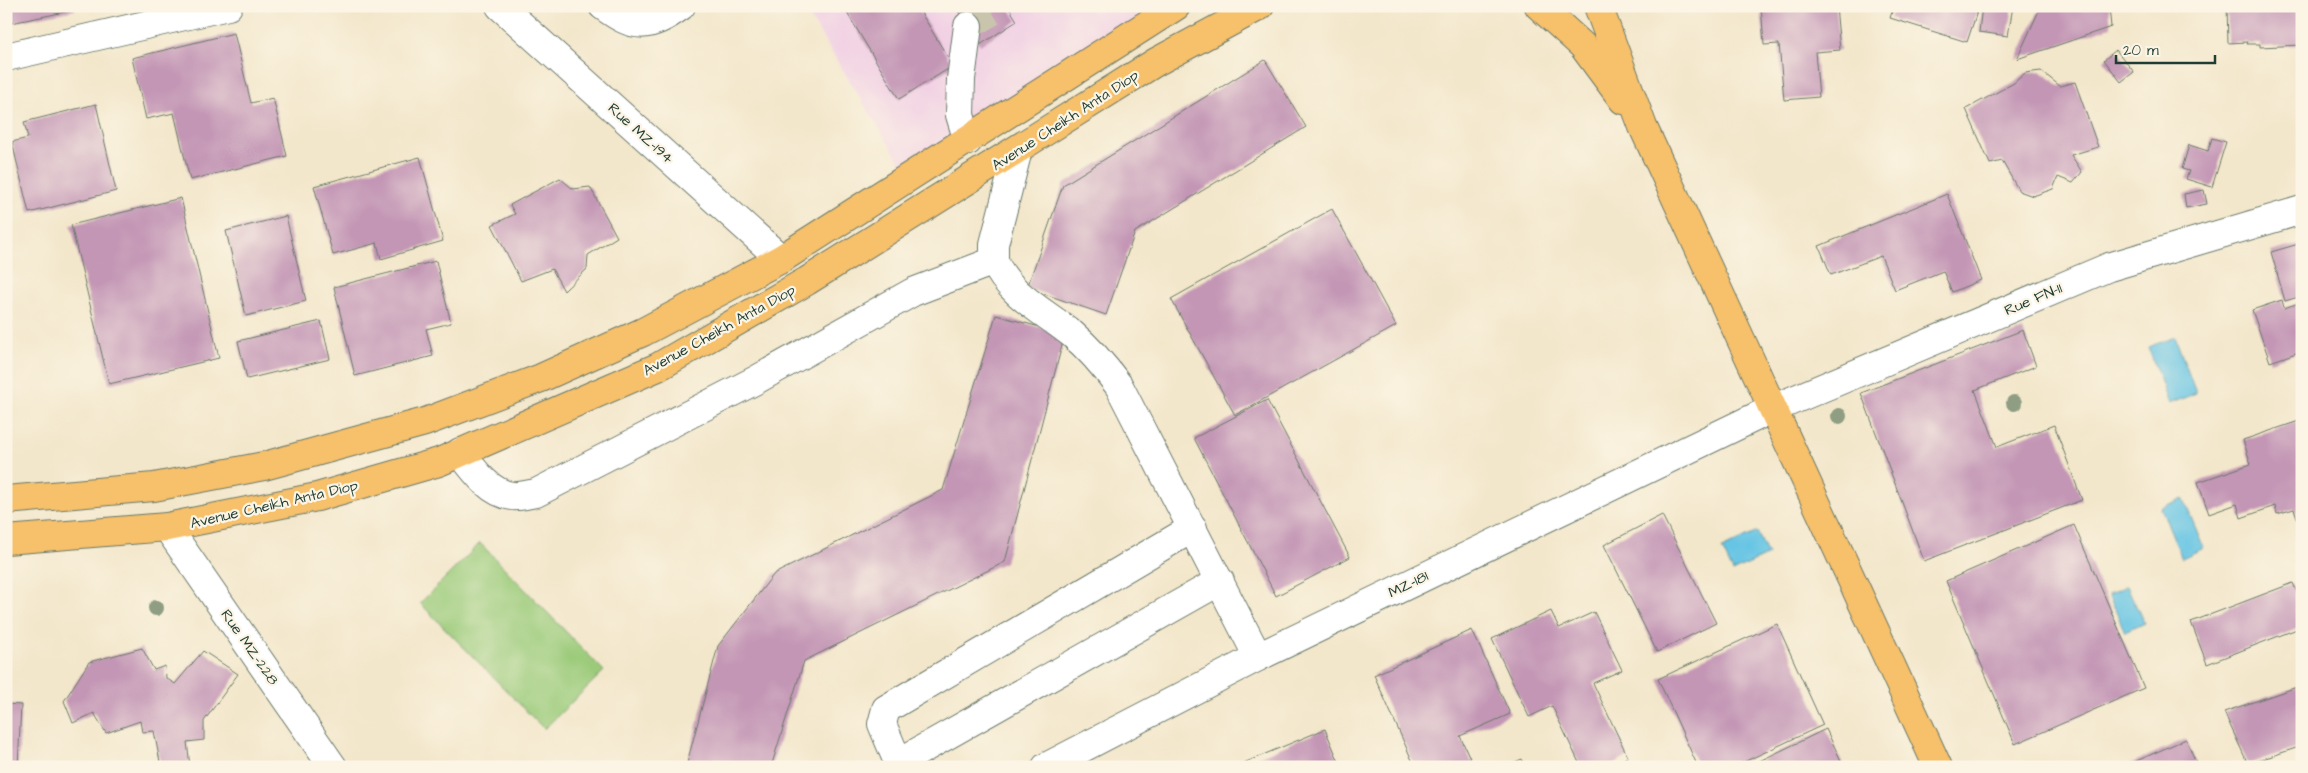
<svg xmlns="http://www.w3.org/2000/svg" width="2308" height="773" viewBox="0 0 2308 773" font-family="'Architects Daughter',sans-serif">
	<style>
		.built { fill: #f1d0e4 }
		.green { fill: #9bcb7a; stroke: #5d8457 }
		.water { fill: #66c5e4; stroke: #42818c }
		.building { fill: #c396b5 }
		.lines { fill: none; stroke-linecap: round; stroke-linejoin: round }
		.minor-tunnel { stroke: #c9c5ad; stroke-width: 28; stroke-dasharray: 28 14; stroke-linecap: butt }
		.minor-casing { stroke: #697869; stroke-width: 30 }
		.major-casing { stroke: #697869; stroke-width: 30 }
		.minor { stroke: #fff; stroke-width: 28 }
		.major { stroke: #f7c06b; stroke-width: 28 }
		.tree { fill: #8f9d82 }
		.labels { text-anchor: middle; stroke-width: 4.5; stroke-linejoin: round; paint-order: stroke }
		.street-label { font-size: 15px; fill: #1f3d34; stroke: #fcf5e5 }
	</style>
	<rect width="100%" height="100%" fill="#fcf5e5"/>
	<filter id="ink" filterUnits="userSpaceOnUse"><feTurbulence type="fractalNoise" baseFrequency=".02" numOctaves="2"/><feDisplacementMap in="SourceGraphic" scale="10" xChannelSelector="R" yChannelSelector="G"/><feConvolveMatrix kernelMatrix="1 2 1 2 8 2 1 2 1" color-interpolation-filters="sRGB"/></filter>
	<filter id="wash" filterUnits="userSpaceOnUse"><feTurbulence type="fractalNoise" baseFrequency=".0096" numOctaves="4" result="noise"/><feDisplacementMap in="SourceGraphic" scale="20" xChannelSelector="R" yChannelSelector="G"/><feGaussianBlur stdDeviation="1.12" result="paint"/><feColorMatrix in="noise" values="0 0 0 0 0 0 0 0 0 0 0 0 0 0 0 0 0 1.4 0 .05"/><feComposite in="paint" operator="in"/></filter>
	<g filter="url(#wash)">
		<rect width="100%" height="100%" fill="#f3e7cb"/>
		<!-- built -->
		<polygon class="built" points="803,6 1156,6 907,173"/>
		<!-- green -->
		<polygon class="green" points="480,543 604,671 544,729 420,603"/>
		<!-- water -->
		<g class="water">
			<polygon points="2175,337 2196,393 2169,404 2148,347"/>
			<polygon points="2183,498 2204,548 2182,558 2161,508"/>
			<polygon points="1757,532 1768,555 1733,572 1722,549"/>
			<polygon points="2127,586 2144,623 2125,632 2108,594"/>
		</g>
		<g id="blocks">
			<!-- building -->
			<g class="building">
				<polygon points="6,6 74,6 75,10 6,24"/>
				<polygon points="847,6 917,6 953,66 899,99 844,8"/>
				<polygon points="955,6 1008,6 1017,21 980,45"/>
				<polygon points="1761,6 1836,6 1840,50 1815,52 1819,97 1784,100 1779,44 1764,45"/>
				<polygon points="1894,6 1979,6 1967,42 1890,18"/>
				<polygon points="1982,6 2013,6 2008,36 1979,32"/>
				<polygon points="2041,6 2109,6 2111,27 2017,59"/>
				<polygon points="2227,6 2302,6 2302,45 2260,47 2260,44 2246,44 2247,42 2228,43"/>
				<polygon points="234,33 251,103 273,98 287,156 190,180 174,113 146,119 132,58"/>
				<polygon points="2116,50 2134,72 2121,82 2104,60"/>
				<polygon points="1265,60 1306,127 1135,232 1106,315 1027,288 1063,185"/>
				<polygon points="2041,71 2060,86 2075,82 2098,147 2071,155 2082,172 2073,183 2058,177 2053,189 2033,196 2019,191 2002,161 1990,164 1966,109 2014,83 2025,73"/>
				<polygon points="96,104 116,191 29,213 12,142 28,138 24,122"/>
				<polygon points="2212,138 2226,142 2212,187 2186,179 2189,171 2182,169 2189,145 2208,151"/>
				<polygon points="420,157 443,241 381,259 377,243 333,255 314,186"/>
				<polygon points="560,178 573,189 590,187 617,237 588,255 587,269 564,291 552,269 521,281 492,225 515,214 510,205"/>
				<polygon points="2204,190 2207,204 2186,208 2184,194"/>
				<polygon points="1947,194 1981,280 1952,292 1943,271 1895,290 1881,256 1831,275 1819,246"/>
				<polygon points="181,198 219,358 109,384 71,225"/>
				<polygon points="1332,209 1396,326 1235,415 1171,299"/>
				<polygon points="286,216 306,301 246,316 226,231"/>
				<polygon points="2302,243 2302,296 2285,301 2271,252"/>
				<polygon points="436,261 451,323 426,329 433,356 355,376 334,287"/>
				<polygon points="2282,300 2284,308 2302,302 2302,351 2270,362 2252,310"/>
				<polygon points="996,315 1065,334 1005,562 804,661 771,767 686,767 718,646 774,574 943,490"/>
				<polygon points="321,321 330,359 247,379 238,341"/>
				<polygon points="2023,330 2036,366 1975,390 1997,447 2054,425 2082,500 1924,561 1861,393"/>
				<polygon points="1267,400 1350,557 1276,596 1194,438"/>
				<polygon points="2302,420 2302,531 2294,509 2277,514 2275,506 2241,518 2237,504 2209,514 2198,482 2251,464 2243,440"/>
				<polygon points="1662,515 1716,623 1657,652 1604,545"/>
				<polygon points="2074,525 2144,688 2015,744 1946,581"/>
				<polygon points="2293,583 2302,605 2302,627 2207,664 2191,622"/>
				<polygon points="1551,611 1559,628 1594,612 1622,670 1593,683 1628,757 1608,767 1581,767 1552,706 1529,717 1492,639"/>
				<polygon points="1777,624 1823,725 1733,767 1698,767 1658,679"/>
				<polygon points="1472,630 1510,714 1460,736 1474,767 1415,767 1374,675"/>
				<polygon points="142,648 154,670 165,666 166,678 175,684 203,651 238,674 204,721 204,740 187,742 190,766 161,767 154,731 142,732 140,721 106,733 94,713 73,723 64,701 89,662"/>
				<polygon points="2297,687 2302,702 2302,746 2248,764 2224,712"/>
				<polygon points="6,704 21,705 18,767 6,767"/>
				<polygon points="1325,729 1341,767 1234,767"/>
				<polygon points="1826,729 1844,767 1747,767"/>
				<polygon points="2186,739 2198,767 2123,767"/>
				<polygon points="1522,759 1525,767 1503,767"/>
			</g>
		</g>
	</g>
	<g filter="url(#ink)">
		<use href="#blocks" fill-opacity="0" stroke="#697869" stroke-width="1"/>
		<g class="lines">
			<!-- minor-tunnel -->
			<polyline class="minor-tunnel" points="968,26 1001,6"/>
			<!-- minor casing -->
			<g class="minor-casing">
				<g id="minor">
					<polyline points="500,6 781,259"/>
					<path d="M603,6C634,29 648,30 681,6"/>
					<polyline points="6,57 228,6"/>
					<polyline points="968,141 960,115 961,79 968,26"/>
					<path d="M994,261C1009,295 1045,312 1072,334C1090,349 1105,367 1119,386L1258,657"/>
					<path d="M460,452C473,469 489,493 512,496C519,497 529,494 536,493L756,380L913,292L994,261V244L1018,150"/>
					<polyline points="167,527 333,767"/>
					<polyline points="898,763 1220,581"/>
					<polyline points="900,767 882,724 886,709 1193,528"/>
					<polyline points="1046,767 1258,657 1772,409 2109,267 2302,210"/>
				</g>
			</g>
			<!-- major casing -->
			<g class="major-casing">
				<g id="major">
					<polyline points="1539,6 1583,46 1623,100"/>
					<polyline points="1598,6 1643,127 1938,767"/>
					<polyline points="6,500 154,487 264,466 425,422 541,378 643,332 781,259 1176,6"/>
					<polyline points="6,540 167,527 317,497 439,462 658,367 807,281 1156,62 1260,6"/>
				</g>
			</g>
			<!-- minor -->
			<use href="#minor" class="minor"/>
			<!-- major -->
			<use href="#major" class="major"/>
		</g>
		<!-- trees -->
		<g class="tree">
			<circle cx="2014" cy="403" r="8"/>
			<circle cx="1839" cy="416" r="8"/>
			<circle cx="156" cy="608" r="8"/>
		</g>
	</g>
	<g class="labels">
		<!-- street labels -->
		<g class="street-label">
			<text transform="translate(1065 120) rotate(-33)" y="5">Avenue Cheikh Anta Diop</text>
			<text transform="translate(641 133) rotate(42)" y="5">Rue MZ-194</text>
			<text transform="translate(2033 299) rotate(-23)" y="5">Rue FN-11</text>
			<text transform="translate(719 330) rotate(-29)" y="5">Avenue Cheikh Anta Diop</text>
			<text transform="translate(274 504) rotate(-13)" y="5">Avenue Cheikh Anta Diop</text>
			<text transform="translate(1408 584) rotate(-26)" y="5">MZ-181</text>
			<text transform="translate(250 647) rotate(55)" y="5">Rue MZ-228</text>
		</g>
	</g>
	<!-- margin -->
	<rect width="2308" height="773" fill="none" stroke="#fcf5e5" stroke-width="25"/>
	<!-- scale -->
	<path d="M2116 55v8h99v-8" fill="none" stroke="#1f3d34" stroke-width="2.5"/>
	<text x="2123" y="55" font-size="15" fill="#1f3d34" stroke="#fcf5e5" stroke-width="4" paint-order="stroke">20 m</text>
</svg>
